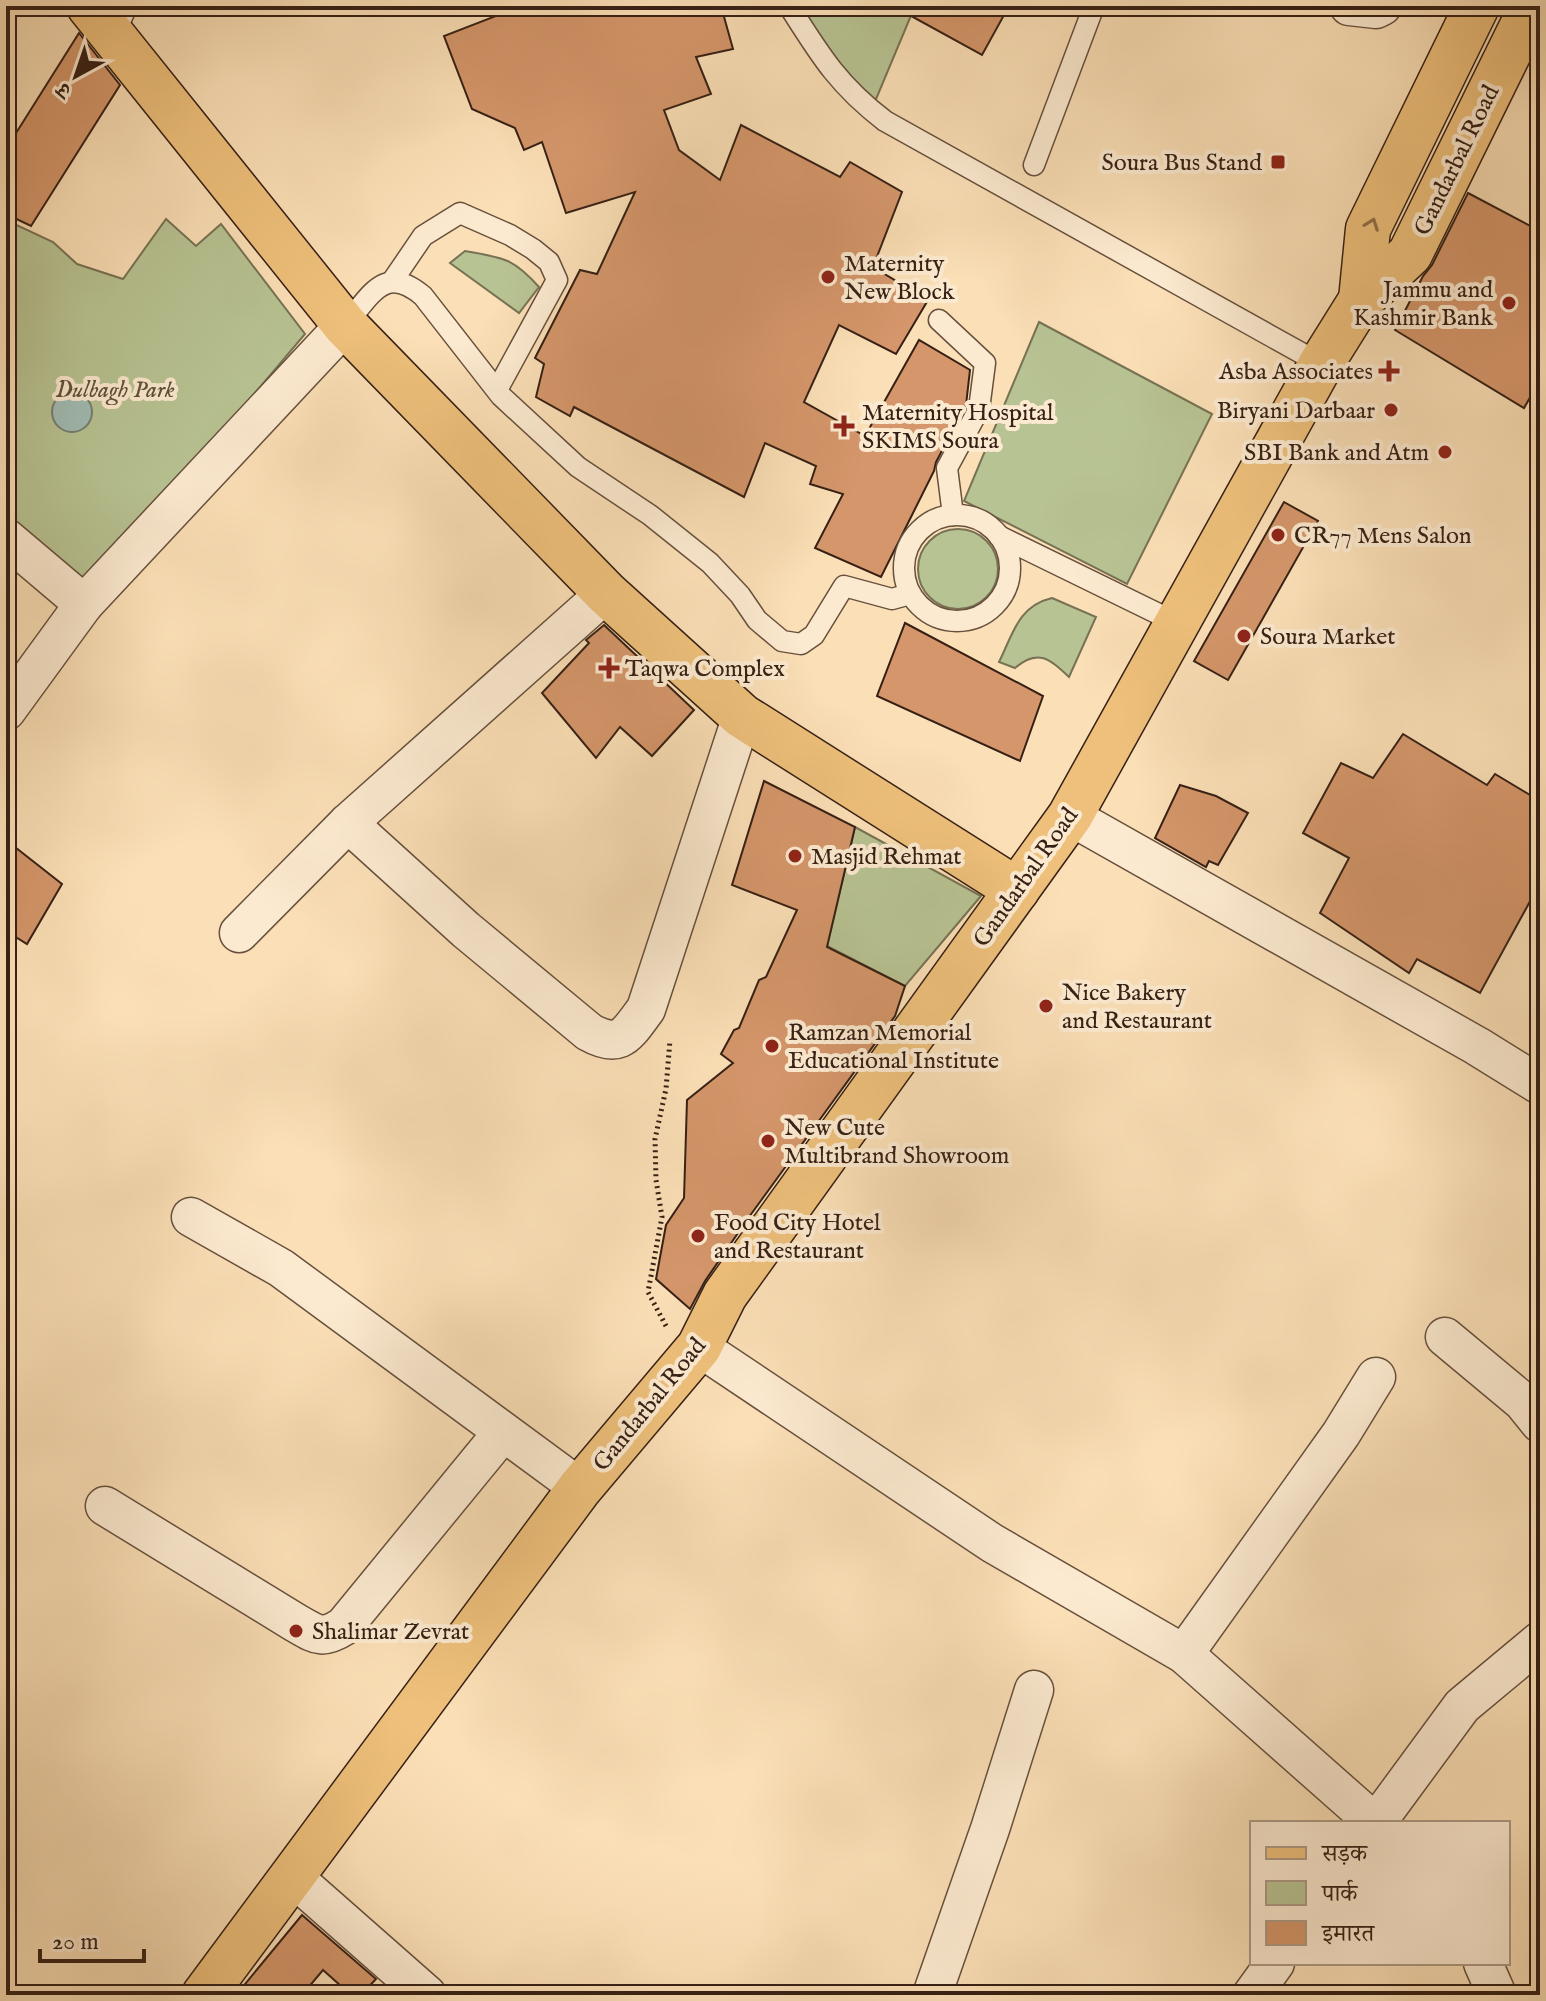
<svg xmlns="http://www.w3.org/2000/svg" width="1546" height="2001" viewBox="0 0 1546 2001" font-family="'IM FELL English','Noto Serif Devanagari',serif">
	<style>
		.green { fill: #b8c393; stroke: #777254; stroke-width: 2 }
		.water { fill: #a0bcb4; stroke: #767e74; stroke-width: 2 }
		.building { fill: #d4966a; stroke: #362015; stroke-width: 2 }
		.lines { fill: none; stroke-linecap: round; stroke-linejoin: round }
		.service-casing { stroke: #67503d; stroke-width: 23 }
		.minor-casing { stroke: #67503d; stroke-width: 41 }
		.primary-casing { stroke: #362015; stroke-width: 47 }
		.path { stroke: #362015; stroke-width: 5; stroke-dasharray: 2 4; stroke-linecap: butt }
		.service { stroke: #fcead0; stroke-width: 20 }
		.minor { stroke: #fcead0; stroke-width: 38 }
		.primary { stroke: #eec07b; stroke-width: 44 }
		.oneway { stroke: #927048 }
		.poi-dot { fill: #8f2418; stroke: #fcead0; stroke-width: 3 }
		.labels { text-anchor: middle; stroke-width: 8; stroke-linejoin: round; paint-order: stroke }
		.street-label { font-size: 24px; fill: #362015; stroke: #fcead0 }
		.poi-label { font-size: 24px; fill: #362015; stroke: #fcead0; text-anchor: start }
		.park-label { font-size: 24px; font-style: italic; fill: #5d513b; stroke: #fcead0 }
	</style>
	<rect width="100%" height="100%" fill="#fbdfb6"/>
	<filter id="stains"><feTurbulence type="fractalNoise" baseFrequency=".0025" numOctaves="4"/><feColorMatrix values="0 0 0 0 .2 0 0 0 0 .09 0 0 0 0 .02 0 0 0 .5 -.17"/></filter>
	<radialGradient id="worn" r=".72"><stop offset=".6" stop-color="#630" stop-opacity="0"/><stop offset="1" stop-color="#630" stop-opacity=".3"/></radialGradient>
	<!-- green -->
	<g class="green">
		<polygon points="797,6 915,6 874,104 835,66"/>
		<polygon points="166,219 196,246 221,224 305,334 84,595 6,529 6,220 53,242 77,264 123,279"/>
		<path d="M465,251C503,258 512,257 539,287L519,313L450,263Z"/>
		<polygon points="1039,322 1212,414 1127,584 964,501"/>
		<circle cx="958" cy="569" r="40"/>
		<path d="M1052,598L1096,617L1069,677C1050,659 1038,648 1015,668L999,662C1013,634 1018,606 1052,598Z"/>
		<polygon points="855,827 981,896 905,986 827,946"/>
	</g>
	<!-- water -->
	<circle class="water" cx="72" cy="412" r="20"/>
	<!-- building -->
	<g class="building">
		<polygon points="493,6 671,6 677,16 701,6 721,6 733,49 696,57 711,94 664,110 679,150 720,180 741,125 840,177 850,162 902,192 873,267 928,300 896,354 839,325 804,402 865,436 919,340 970,370 966,405 936,462 934,471 881,577 815,548 843,494 810,484 816,466 765,443 744,497 574,407 570,416 536,397 544,364 535,358 580,270 597,274 635,192 566,213 542,142 524,150 515,128 472,109 444,36 496,16"/>
		<polygon points="893,6 1009,6 982,55"/>
		<polygon points="79,33 120,85 31,226 6,214 6,149"/>
		<polygon points="1468,193 1540,231 1540,380 1524,408 1395,330 1423,276 1432,265"/>
		<polygon points="1284,502 1318,521 1228,680 1194,661"/>
		<polygon points="905,623 1043,696 1020,761 877,696"/>
		<polygon points="604,625 694,710 652,756 620,727 596,758 542,693 589,643 586,640"/>
		<polygon points="1403,734 1487,785 1495,774 1540,801 1540,883 1480,993 1417,959 1409,973 1320,913 1349,858 1303,833 1341,763 1373,778"/>
		<polygon points="764,781 855,827 827,947 905,986 895,1016 749,1217 705,1281 690,1309 656,1279 666,1225 684,1198 687,1100 733,1063 721,1054 734,1030 739,1028 759,980 766,977 797,910 732,885"/>
		<polygon points="1180,785 1216,796 1248,813 1218,865 1209,861 1206,867 1155,838"/>
		<polygon points="6,840 62,884 27,944 6,931"/>
		<polygon points="302,1915 376,1979 361,1995 351,1995 323,1970 302,1995 236,1995"/>
	</g>
	<g class="lines">
		<!-- service casing -->
		<g class="service-casing">
			<g id="service">
				<path d="M789,6C820,55 838,85 885,121L1321,364"/>
				<polyline points="114,35 127,6"/>
				<polyline points="1034,165 1094,6"/>
				<polyline points="393,280 423,236 460,213 510,235 533,249 549,262 557,280 497,390"/>
				<polyline points="939,320 985,363 979,409 947,468 953,515"/>
				<path d="M345,325C371,296 384,263 423,296L501,396L578,467L650,515L710,563L740,595L757,620L782,641L801,644L814,635L844,586L892,599L910,594"/>
				<circle cx="957" cy="568" r="53"/>
				<polyline points="999,536 1177,623"/>
			</g>
		</g>
		<!-- minor casing -->
		<g class="minor-casing">
			<g id="minor">
				<polyline points="1349,6 1376,9 1382,6"/>
				<polyline points="6,538 84,604"/>
				<polyline points="6,711 84,604 345,325"/>
				<polyline points="1070,816 1477,1046 1540,1085"/>
				<path d="M348,823L466,930L589,1032C621,1050 627,1034 646,1009L742,716"/>
				<polyline points="239,933 348,823 606,593"/>
				<polyline points="191,1217 281,1268 580,1488"/>
				<polyline points="1445,1337 1523,1402 1540,1423"/>
				<polyline points="699,1347 992,1543 1184,1654 1375,1823"/>
				<path d="M105,1506L296,1623C317,1635 322,1640 344,1626L503,1432"/>
				<polyline points="1184,1654 1341,1434 1376,1377"/>
				<polyline points="1376,1823 1462,1706 1540,1641"/>
				<polyline points="293,1877 427,1995"/>
				<polyline points="1483,1963 1497,1995"/>
				<polyline points="932,1995 990,1829 1034,1690"/>
				<polyline points="1252,1995 1275,1963"/>
			</g>
		</g>
		<!-- primary casing -->
		<g class="primary-casing">
			<g id="primary">
				<polyline points="89,6 345,325 606,593 742,716 1017,890"/>
				<polyline points="1361,300 1368,229 1477,6"/>
				<polyline points="204,1995 580,1488 699,1347 725,1295 1070,816 1321,364 1361,300 1410,254 1532,6"/>
			</g>
		</g>
		<!-- path -->
		<polyline class="path" points="666,1326 648,1292 662,1217 656,1180 655,1139 666,1089 670,1040"/>
		<!-- service -->
		<use href="#service" class="service"/>
		<!-- minor -->
		<use href="#minor" class="minor"/>
		<!-- primary -->
		<use href="#primary" class="primary"/>
	</g>
	<!-- one-way arrows -->
	<defs><path id="oneway-chevron" d="M-2-3.5L2.5 0L-2 3.5" fill="none" stroke-width="1.6" stroke-linecap="round" stroke-linejoin="round" transform="scale(2)"/></defs>
	<use class="oneway" href="#oneway-chevron" transform="translate(1372 224) rotate(-70)"/>
	<!-- markers -->
	<g class="poi-dot">
		<rect x="1270" y="154" width="16" height="16" rx="4"/>
		<circle cx="828" cy="277" r="8"/>
		<circle cx="1509" cy="303" r="8"/>
		<path d="M1385 359h8v8h8v8h-8v8h-8v-8h-8v-8h8z"/>
		<circle cx="1391" cy="410" r="8"/>
		<path d="M840 414h8v8h8v8h-8v8h-8v-8h-8v-8h8z"/>
		<circle cx="1445" cy="452" r="8"/>
		<circle cx="1278" cy="535" r="8"/>
		<circle cx="1244" cy="636" r="8"/>
		<path d="M605 656h8v8h8v8h-8v8h-8v-8h-8v-8h8z"/>
		<circle cx="795" cy="856" r="8"/>
		<circle cx="1046" cy="1006" r="8"/>
		<circle cx="772" cy="1046" r="8"/>
		<circle cx="768" cy="1141" r="8"/>
		<circle cx="698" cy="1236" r="8"/>
		<circle cx="296" cy="1631" r="8"/>
	</g>
	<g class="labels">
		<!-- street labels -->
		<g class="street-label">
			<text transform="translate(1456 160) rotate(-64)" y="8">Gandarbal Road</text>
			<text transform="translate(1025 877) rotate(-55)" y="8">Gandarbal Road</text>
			<text transform="translate(649 1404) rotate(-51)" y="8">Gandarbal Road</text>
		</g>
		<!-- poi labels -->
		<g class="poi-label">
			<text x="1262" y="170" text-anchor="end">Soura Bus Stand</text>
			<text x="844" y="271">Maternity<tspan x="844" dy="28">New Block</tspan></text>
			<text x="1493" y="297" text-anchor="end">Jammu and<tspan x="1493" dy="28">Kashmir Bank</tspan></text>
			<text x="1373" y="379" text-anchor="end">Asba Associates</text>
			<text x="1375" y="418" text-anchor="end">Biryani Darbaar</text>
			<text x="862" y="420">Maternity Hospital<tspan x="862" dy="28">SKIMS Soura</tspan></text>
			<text x="1429" y="460" text-anchor="end">SBI Bank and Atm</text>
			<text x="1294" y="543">CR77 Mens Salon</text>
			<text x="1260" y="644">Soura Market</text>
			<text x="625" y="676">Taqwa Complex</text>
			<text x="811" y="864">Masjid Rehmat</text>
			<text x="1062" y="1000">Nice Bakery<tspan x="1062" dy="28">and Restaurant</tspan></text>
			<text x="788" y="1040">Ramzan Memorial<tspan x="788" dy="28">Educational Institute</tspan></text>
			<text x="784" y="1135">New Cute<tspan x="784" dy="28">Multibrand Showroom</tspan></text>
			<text x="714" y="1230">Food City Hotel<tspan x="714" dy="28">and Restaurant</tspan></text>
			<text x="312" y="1639">Shalimar Zevrat</text>
		</g>
		<!-- park labels -->
		<g class="park-label">
			<text x="115" y="397">Dulbagh Park</text>
		</g>
	</g>
	<!-- margin -->
	<rect width="1546" height="2001" fill="none" stroke="#fbdfb6" stroke-width="32"/>
	<rect x="8" y="8" width="1530" height="1985" fill="none" stroke="#362015" stroke-width="4"/>
	<rect x="16" y="16" width="1514" height="1969" fill="none" stroke="#362015" stroke-width="2"/>
	<!-- legend -->
	<rect x="1250" y="1821" width="260" height="144" fill="#fcead0" stroke="#ad9985" stroke-width="2"/>
	<rect x="1266" y="1847" width="40" height="12" fill="#eec07b" stroke="#ad9985" stroke-width="2"/>
	<text x="1322" y="1861" font-size="24" fill="#362015">सड़क</text>
	<rect x="1266" y="1881" width="40" height="24" fill="#b8c393" stroke="#ad9985" stroke-width="2"/>
	<text x="1322" y="1901" font-size="24" fill="#362015">पार्क</text>
	<rect x="1266" y="1921" width="40" height="24" fill="#d4966a" stroke="#ad9985" stroke-width="2"/>
	<text x="1322" y="1941" font-size="24" fill="#362015">इमारत</text>
	<!-- north arrow -->
	<g transform="translate(76 76) rotate(220)" stroke="#fcead0" stroke-width="6" paint-order="stroke">
	<path d="M0-6L14 30L0 20L-14 30Z" fill="#362015"/>
	<text y="-12" font-size="22" font-weight="bold" text-anchor="middle" fill="#362015">उ</text>
	</g>
	<!-- scale -->
	<path d="M40 1949v12h104v-12" fill="none" stroke="#362015" stroke-width="4"/>
	<text x="52" y="1949" font-size="24" fill="#362015" stroke="#fcead0" stroke-width="6" paint-order="stroke">20 m</text>
	<rect width="100%" height="100%" filter="url(#stains)"/>
	<rect width="100%" height="100%" fill="url(#worn)"/>
</svg>
